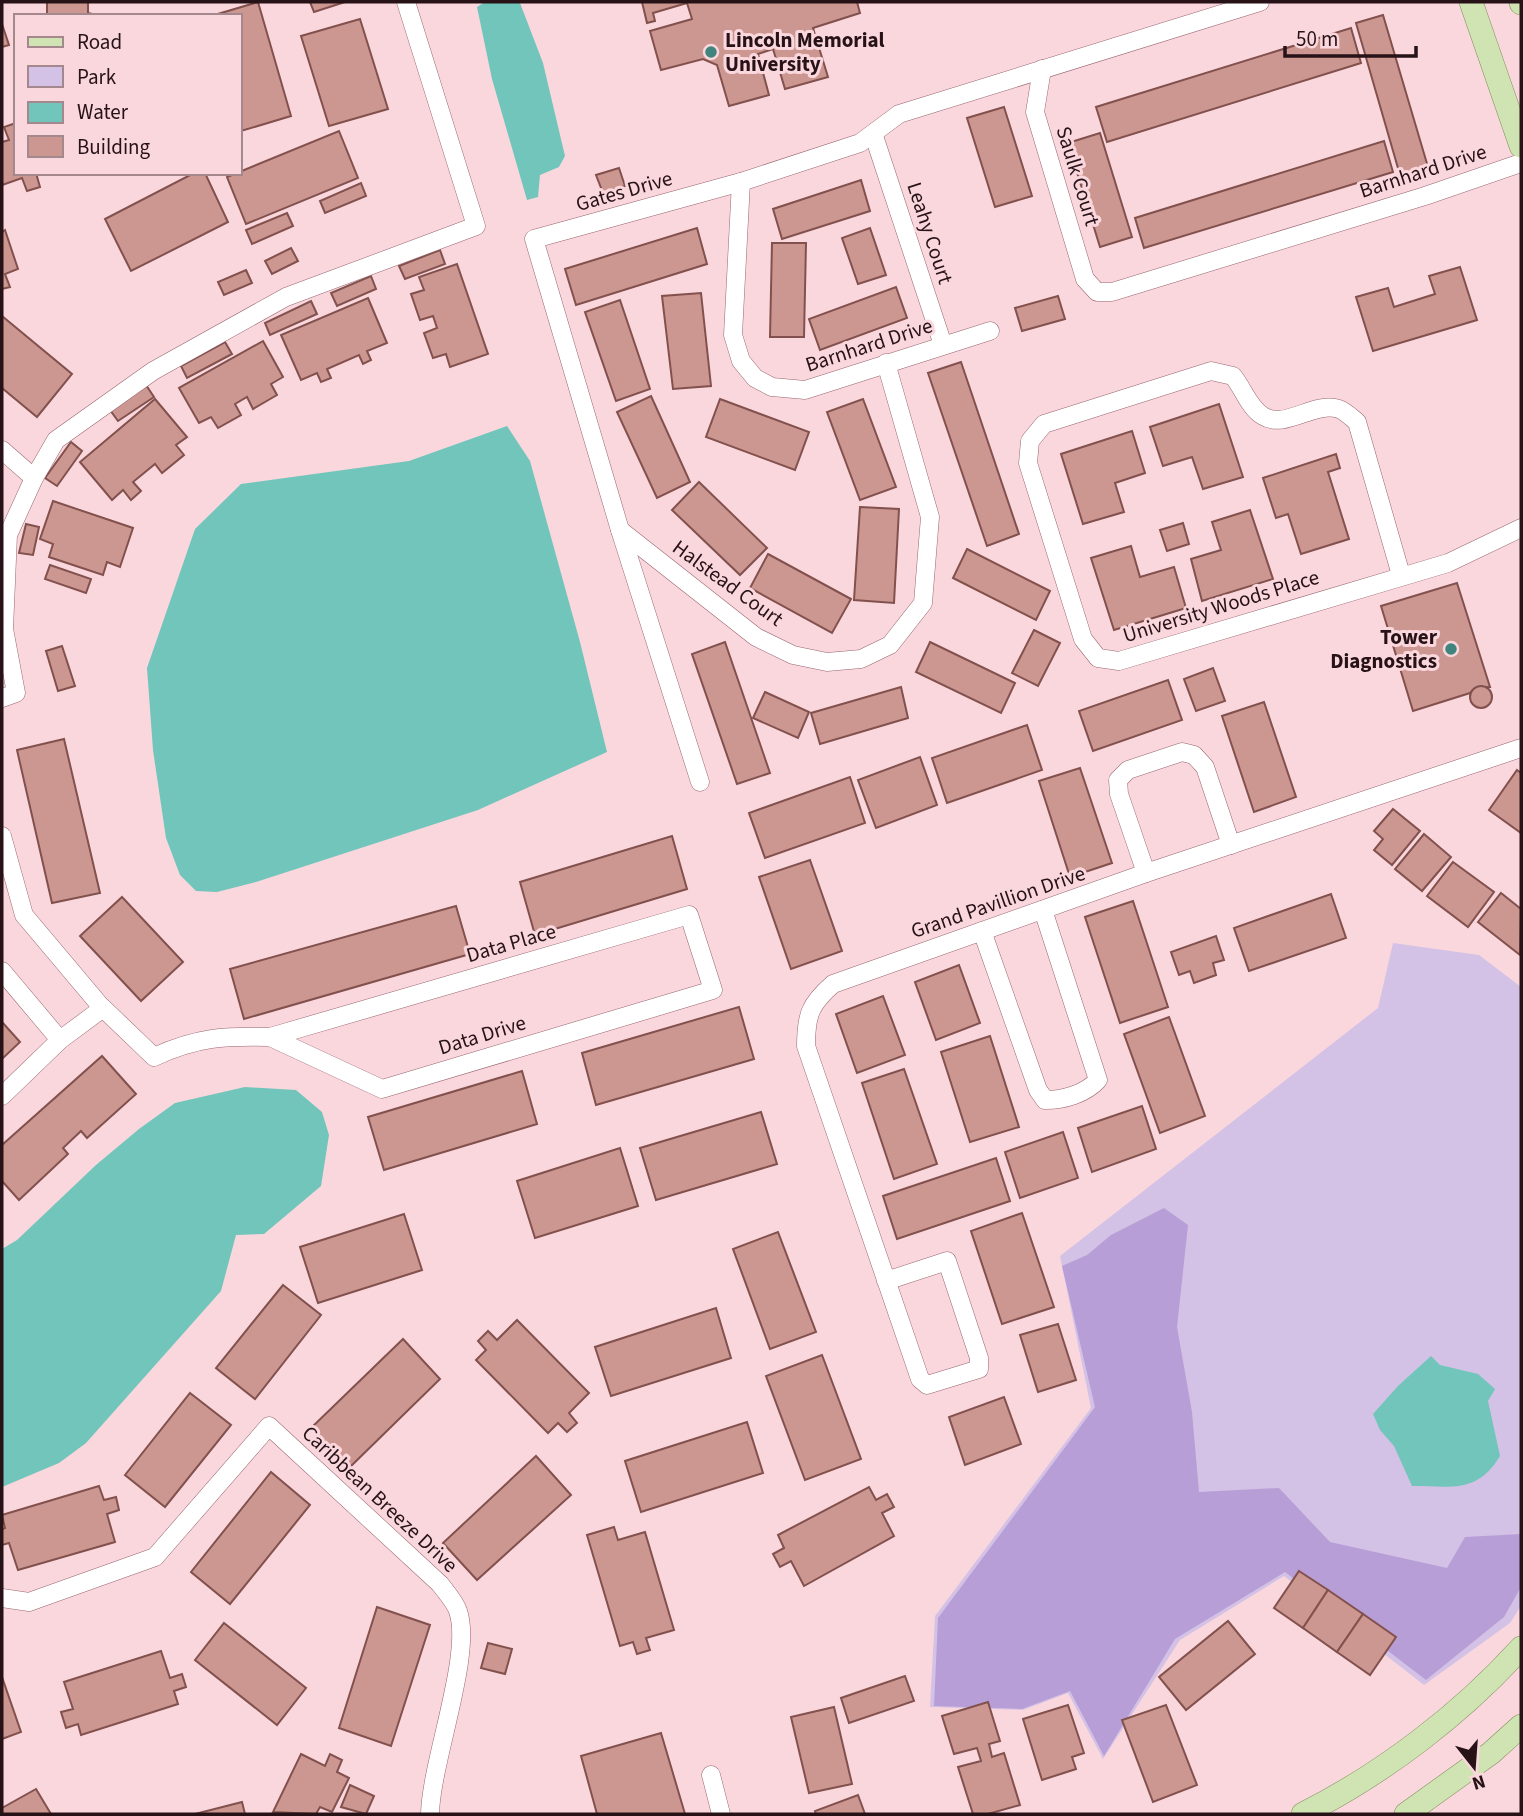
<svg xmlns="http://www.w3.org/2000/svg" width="1523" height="1816" viewBox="0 0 1523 1816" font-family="'Source Sans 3',sans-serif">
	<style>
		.green { fill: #d3c2e6 }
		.forest { fill: #b89ed6 }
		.water { fill: #71c5bb }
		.building { fill: #cd9791; stroke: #82514d; stroke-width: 2 }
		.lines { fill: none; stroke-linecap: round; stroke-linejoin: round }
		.minor-casing { stroke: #986670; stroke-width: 19 }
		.major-casing { stroke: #808e5c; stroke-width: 24 }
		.minor { stroke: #fff; stroke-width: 18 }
		.major { stroke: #d0e3b3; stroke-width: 23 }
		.poi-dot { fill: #3f857e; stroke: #fad7dd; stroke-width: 2.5 }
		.labels { text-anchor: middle; stroke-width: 6; stroke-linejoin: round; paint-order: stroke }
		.poi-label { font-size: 21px; font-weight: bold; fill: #261217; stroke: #fad7dd; text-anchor: start }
		.street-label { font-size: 21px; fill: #261217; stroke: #fad7dd }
	</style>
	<rect width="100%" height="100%" fill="#fad7dd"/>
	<!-- green -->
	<polygon class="green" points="1393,943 1479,955 1521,987 1521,1606 1510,1623 1424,1685 1284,1576 1180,1640 1103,1759 1068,1693 1023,1710 930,1707 935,1616 1091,1408 1060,1256 1378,1008"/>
	<!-- forest -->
	<polygon class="forest" points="1164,1208 1188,1225 1177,1327 1192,1412 1199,1492 1279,1488 1330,1542 1447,1568 1465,1537 1521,1534 1521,1587 1504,1617 1426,1680 1285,1572 1175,1639 1104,1756 1070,1691 1022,1709 934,1706 938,1618 1095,1407 1062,1266 1087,1255 1111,1235"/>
	<!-- water -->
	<g class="water">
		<polygon points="485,2 520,3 543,63 565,156 559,167 540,175 538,197 527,200 492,79 477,7"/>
		<polygon points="507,426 530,461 580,642 607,752 478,810 256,882 217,892 196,891 180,875 166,838 153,750 147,668 195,529 241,484 409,461"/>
		<polygon points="245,1087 296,1090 322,1112 329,1135 321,1186 264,1234 236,1235 221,1291 86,1443 59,1463 2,1487 2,1249 17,1240 96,1165 139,1129 175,1103"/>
		<path d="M1431,1356L1440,1365L1478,1374L1495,1389L1488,1401L1500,1456C1477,1494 1452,1486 1412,1486L1394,1446L1380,1430L1373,1414L1398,1386Z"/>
	</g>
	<!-- building -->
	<g class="building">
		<polygon points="47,2 88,2 88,13 101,16 34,16 47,14"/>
		<polygon points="258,2 291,116 241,131 240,16 211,16"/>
		<polygon points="310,2 345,2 314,12"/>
		<polygon points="642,2 857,2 860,13 813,28 828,77 785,89 773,49 758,54 769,95 729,106 717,65 703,59 661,70 650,31 692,19 687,3 653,13 655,21 647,23"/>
		<polygon points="1383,15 1428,167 1400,175 1356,23"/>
		<polygon points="360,19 388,109 329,126 301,36"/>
		<polygon points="2,24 9,45 2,47"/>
		<polygon points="1351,28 1361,63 1107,142 1096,107"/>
		<polygon points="1004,107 1032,196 995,207 967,118"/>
		<polygon points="16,123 16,173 36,173 40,187 27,191 22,178 2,185 2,142 9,140 4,127"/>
		<polygon points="339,131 358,178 246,224 227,177"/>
		<polygon points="1100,133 1132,237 1100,247 1068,143"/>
		<polygon points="1384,141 1393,172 1144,248 1135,218"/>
		<polygon points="619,168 625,186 603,193 596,175"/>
		<polygon points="194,173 205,173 228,222 131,271 105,219"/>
		<polygon points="861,180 870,211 782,239 773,209"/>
		<polygon points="361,183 366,196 325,213 320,201"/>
		<polygon points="287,213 293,226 252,244 246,230"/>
		<polygon points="697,228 707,264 576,305 565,269"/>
		<polygon points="870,228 886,275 858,284 842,238"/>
		<polygon points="5,230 18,269 5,274 10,287 2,289 2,232"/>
		<polygon points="772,243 806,243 804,337 770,337"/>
		<polygon points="291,248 298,261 272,274 265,261"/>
		<polygon points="440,250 445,264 405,279 399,266"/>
		<polygon points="457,264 488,354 450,367 446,354 433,358 424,333 437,328 433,316 420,320 411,294 424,290 419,277"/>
		<polygon points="1460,267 1477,320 1373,351 1356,297 1388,288 1394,307 1435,294 1429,276"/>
		<polygon points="246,270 252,283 224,295 218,282"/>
		<polygon points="371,276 376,289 337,306 331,293"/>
		<polygon points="896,287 907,318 820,350 809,319"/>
		<polygon points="701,293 711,386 673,389 662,296"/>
		<polygon points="1058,296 1065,319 1022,331 1015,308"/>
		<polygon points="368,298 387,343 367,351 371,360 363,364 359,355 327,369 331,378 321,382 317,373 301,380 281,335"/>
		<polygon points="620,300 650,389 616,401 585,312"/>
		<polygon points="311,301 317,314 270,335 265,323"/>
		<polygon points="2,316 72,374 37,417 2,388"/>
		<polygon points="263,341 283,377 271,384 277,395 253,409 247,397 235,404 241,415 218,428 211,417 199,423 179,388"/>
		<polygon points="225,342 232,354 187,378 181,366"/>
		<polygon points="961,362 1019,534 987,546 928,373"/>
		<polygon points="146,385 154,397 118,421 110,410"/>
		<polygon points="651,396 690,482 657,498 617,412"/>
		<polygon points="155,399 187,437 176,445 184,455 162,473 155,464 133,482 141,491 131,500 123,490 112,500 80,462"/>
		<polygon points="720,399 809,432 795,470 706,437"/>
		<polygon points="863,399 896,487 860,500 827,412"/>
		<polygon points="1219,404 1243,477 1203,489 1192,457 1163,466 1150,427"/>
		<polygon points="1132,431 1145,473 1115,483 1124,512 1083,524 1061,454"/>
		<polygon points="71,442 82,451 57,486 45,478"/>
		<polygon points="1336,454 1340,468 1328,472 1349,539 1301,554 1288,514 1276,518 1263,478"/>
		<polygon points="699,482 767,548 740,575 672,510"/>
		<polygon points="53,501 133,528 120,567 107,562 103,575 49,557 53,544 40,539"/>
		<polygon points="860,507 899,509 894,603 854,600"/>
		<polygon points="1250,510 1273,579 1202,601 1191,559 1221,550 1212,522"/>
		<polygon points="1183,523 1189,544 1167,551 1160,530"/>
		<polygon points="26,524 39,527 33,555 19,553"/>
		<polygon points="1131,546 1140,577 1174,567 1186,608 1114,630 1091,558"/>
		<polygon points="967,549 1050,591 1036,620 953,578"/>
		<polygon points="768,554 851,599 832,633 750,588"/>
		<polygon points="50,565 91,579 86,593 45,579"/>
		<polygon points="1457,583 1490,687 1477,687 1470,693 1413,711 1381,606"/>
		<polygon points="1034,630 1060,643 1038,686 1012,673"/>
		<polygon points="725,642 770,773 737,784 692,654"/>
		<polygon points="930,642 1015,683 1001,713 916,672"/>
		<polygon points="62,646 75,686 58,691 46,651"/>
		<polygon points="1213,668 1225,701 1196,711 1184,679"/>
		<polygon points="1168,680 1182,720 1093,751 1079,711"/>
		<circle cx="1481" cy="697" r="11"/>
		<polygon points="901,687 908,718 820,744 811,713"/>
		<polygon points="765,692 809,712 798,738 753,718"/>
		<polygon points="1264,702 1296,797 1254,812 1222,716"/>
		<polygon points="1027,725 1042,770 947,803 932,758"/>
		<polygon points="64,739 100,893 52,903 17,750"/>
		<polygon points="920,757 937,805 876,828 858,780"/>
		<polygon points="1080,768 1112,863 1070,877 1039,781"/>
		<polygon points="1517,770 1521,773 1521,833 1489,810"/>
		<polygon points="850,777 865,823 765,858 749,813"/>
		<polygon points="1393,809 1420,831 1392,865 1374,850 1383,839 1374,831"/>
		<polygon points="1424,834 1451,857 1422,891 1395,869"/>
		<polygon points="672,836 687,889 535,935 520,882"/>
		<polygon points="810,860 842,951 791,969 759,877"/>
		<polygon points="1453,862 1494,892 1468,927 1427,896"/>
		<polygon points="1501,893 1521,909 1520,955 1478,922"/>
		<polygon points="1331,894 1346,938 1249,971 1234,928"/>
		<polygon points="122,897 183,962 141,1001 80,936"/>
		<polygon points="1133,901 1168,1007 1120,1023 1085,917"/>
		<polygon points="456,906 470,954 244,1019 230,969"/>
		<polygon points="1216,936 1224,960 1213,963 1216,975 1194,983 1190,971 1179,975 1171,952"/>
		<polygon points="959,965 980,1023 936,1040 915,982"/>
		<polygon points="883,996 905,1055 857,1073 836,1014"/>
		<polygon points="739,1007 754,1059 596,1105 582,1053"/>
		<polygon points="1169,1017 1205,1116 1160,1133 1124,1034"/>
		<polygon points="2,1022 20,1042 2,1059"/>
		<polygon points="990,1036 1019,1127 970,1142 941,1052"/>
		<polygon points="102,1056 136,1094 87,1138 81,1131 63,1148 68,1154 19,1200 2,1181 2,1145"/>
		<polygon points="904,1069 937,1164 894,1179 862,1083"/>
		<polygon points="522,1071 537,1124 384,1170 368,1117"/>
		<polygon points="1142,1106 1156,1149 1092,1172 1078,1128"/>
		<polygon points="761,1112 777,1164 656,1200 640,1148"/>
		<polygon points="1063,1132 1078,1178 1020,1198 1005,1152"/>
		<polygon points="620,1148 638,1206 535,1238 517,1181"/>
		<polygon points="996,1158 1010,1201 897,1239 883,1196"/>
		<polygon points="1022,1213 1054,1307 1002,1324 971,1231"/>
		<polygon points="404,1214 422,1270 318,1303 300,1247"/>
		<polygon points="778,1232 816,1332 770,1349 733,1249"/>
		<polygon points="283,1285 321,1315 255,1399 216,1368"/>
		<polygon points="716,1308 731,1358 611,1396 595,1347"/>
		<polygon points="517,1320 589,1393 569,1413 577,1423 567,1432 558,1423 548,1433 476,1360 486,1350 478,1341 488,1331 497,1340"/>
		<polygon points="1058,1324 1076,1380 1038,1392 1020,1335"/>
		<polygon points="403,1339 440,1379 349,1468 311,1428"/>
		<polygon points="822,1355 861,1459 805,1480 766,1376"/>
		<polygon points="190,1393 231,1425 165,1507 125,1475"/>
		<polygon points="1004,1397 1021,1444 965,1465 949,1417"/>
		<polygon points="747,1422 763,1473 641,1512 625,1461"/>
		<polygon points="536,1456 571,1495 477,1580 443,1543"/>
		<polygon points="271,1472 310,1505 230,1604 191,1572"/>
		<polygon points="99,1486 104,1500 116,1497 119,1510 107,1514 115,1542 18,1570 9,1543 2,1545 2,1529 5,1528 2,1515"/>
		<polygon points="869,1487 876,1500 887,1494 894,1507 882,1513 894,1536 804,1586 791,1561 780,1567 773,1554 784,1548 778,1535"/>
		<polygon points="614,1527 618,1540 645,1532 674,1630 646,1638 650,1650 637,1654 633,1642 620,1646 587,1535"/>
		<polygon points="1299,1571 1328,1590 1303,1628 1274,1608"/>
		<polygon points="1328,1590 1363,1614 1337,1652 1303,1628"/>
		<polygon points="377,1607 430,1625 391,1746 339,1728"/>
		<polygon points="1363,1614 1396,1637 1370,1675 1337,1652"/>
		<polygon points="1228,1621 1255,1654 1186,1710 1159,1677"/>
		<polygon points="224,1623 306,1688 277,1725 195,1660"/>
		<polygon points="488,1643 512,1649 505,1674 481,1668"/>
		<polygon points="161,1651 170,1678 182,1674 186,1687 174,1691 178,1704 81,1735 78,1724 66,1728 61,1712 73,1709 64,1682"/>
		<polygon points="905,1676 914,1701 849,1723 841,1698"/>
		<polygon points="2,1677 21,1732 2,1739"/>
		<polygon points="988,1702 1000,1741 989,1744 992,1757 1004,1753 1020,1805 988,1814 973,1814 958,1767 981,1761 977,1748 954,1754 942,1716"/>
		<polygon points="1068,1705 1084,1753 1072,1757 1076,1769 1042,1780 1023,1719"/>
		<polygon points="1166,1705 1197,1785 1153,1802 1122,1720"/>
		<polygon points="834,1707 852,1784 809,1793 791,1717"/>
		<polygon points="661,1733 685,1814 597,1814 581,1756"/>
		<polygon points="301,1754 325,1766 330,1754 342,1760 337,1772 349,1778 332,1812 320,1807 316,1814 273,1812"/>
		<polygon points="350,1785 374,1796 366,1814 341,1807"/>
		<polygon points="36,1789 51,1814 2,1814 2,1808"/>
		<polygon points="858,1795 865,1814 816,1814 815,1811"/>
		<polygon points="242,1802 245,1814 195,1814"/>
	</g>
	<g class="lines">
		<!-- minor casing -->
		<g class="minor-casing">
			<g id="minor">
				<polyline points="1042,69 1035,112 1085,279 1097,292 1112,292 1425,196 1521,163"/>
				<polyline points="874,136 943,345"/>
				<polyline points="741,182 733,335 741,361 755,378 772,387 805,390 990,331"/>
				<polyline points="2,450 34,478"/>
				<polyline points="620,530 756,637 793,655 827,662 861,659 890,645 923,603 930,517 886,363"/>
				<path d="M1401,575L1357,422C1352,418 1345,411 1339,409C1314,401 1285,430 1263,416C1249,408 1243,388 1233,376L1211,371L1044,424L1030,441L1028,463L1083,639L1098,658L1119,661L1448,563L1521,528"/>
				<polyline points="2,698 16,693 4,629 8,535 34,478 56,440 153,371 286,297 476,226 406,2"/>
				<polyline points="700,782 620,530 534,239 741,182 860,143 899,114 1260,2"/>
				<polyline points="2,836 24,915 104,1010"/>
				<polyline points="1146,873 1119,794 1118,780 1128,770 1182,752 1194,755 1205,767 1231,845"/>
				<path d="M982,931L1038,1090L1045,1100C1064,1100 1085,1094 1098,1080L1043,910"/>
				<path d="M2,971L60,1040L103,1008L154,1057C197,1037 224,1036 270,1037L689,915L713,990L382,1089L270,1037"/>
				<polyline points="2,1096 60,1040"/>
				<path d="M886,1281L947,1261L979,1358V1369L927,1385L920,1379L806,1046C806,1015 810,1004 833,984L1146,873L1521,748"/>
				<path d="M2,1598L29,1602L155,1557L269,1426L440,1584C446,1592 455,1602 458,1611C473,1654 431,1762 430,1814"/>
				<polyline points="711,1775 721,1814"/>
			</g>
		</g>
		<!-- major casing -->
		<g class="major-casing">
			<g id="major">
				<polyline points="1471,2 1521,146"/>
				<polyline points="1521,2 1521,3"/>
				<path d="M1303,1814C1384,1773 1460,1715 1521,1648"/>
				<polyline points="1406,1814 1491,1753 1521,1726"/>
			</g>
		</g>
		<!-- minor -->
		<use href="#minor" class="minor"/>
		<!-- major -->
		<use href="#major" class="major"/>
	</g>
	<!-- markers -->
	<g class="poi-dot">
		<circle cx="711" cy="52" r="7"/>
		<circle cx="1451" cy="649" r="7"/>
	</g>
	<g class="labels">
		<!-- poi labels -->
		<g class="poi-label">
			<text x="725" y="47">Lincoln Memorial<tspan x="725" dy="24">University</tspan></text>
			<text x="1437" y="644" text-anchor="end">Tower<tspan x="1437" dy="24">Diagnostics</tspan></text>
		</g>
		<!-- street labels -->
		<g class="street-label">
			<text transform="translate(1423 171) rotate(-18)" y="7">Barnhard Drive</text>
			<text transform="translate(1078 176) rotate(73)" y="7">Saulk Court</text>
			<text transform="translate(624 191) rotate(-16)" y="7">Gates Drive</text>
			<text transform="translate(930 233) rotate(72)" y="7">Leahy Court</text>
			<text transform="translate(869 345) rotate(-18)" y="7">Barnhard Drive</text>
			<text transform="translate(728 583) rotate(36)" y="7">Halstead Court</text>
			<text transform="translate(1221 606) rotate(-17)" y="7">University Woods Place</text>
			<text transform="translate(998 902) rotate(-19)" y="7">Grand Pavillion Drive</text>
			<text transform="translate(511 943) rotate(-16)" y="7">Data Place</text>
			<text transform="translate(482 1035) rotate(-17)" y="7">Data Drive</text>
			<text transform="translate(380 1499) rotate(43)" y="7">Caribbean Breeze Drive</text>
		</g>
	</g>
	<!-- border -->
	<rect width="1523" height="1816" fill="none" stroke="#261217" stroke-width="7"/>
	<!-- legend -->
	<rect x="14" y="14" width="228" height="161" fill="#fad7dd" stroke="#a5888e" stroke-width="2"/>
	<rect x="28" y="37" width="35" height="10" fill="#d0e3b3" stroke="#a5888e" stroke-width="2"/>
	<text x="77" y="49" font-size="21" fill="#261217">Road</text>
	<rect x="28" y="66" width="35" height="21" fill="#d3c2e6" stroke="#a5888e" stroke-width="2"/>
	<text x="77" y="84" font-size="21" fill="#261217">Park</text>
	<rect x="28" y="102" width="35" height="21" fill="#71c5bb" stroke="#a5888e" stroke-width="2"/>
	<text x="77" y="119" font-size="21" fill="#261217">Water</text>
	<rect x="28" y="136" width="35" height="21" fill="#cd9791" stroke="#a5888e" stroke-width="2"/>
	<text x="77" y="154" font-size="21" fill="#261217">Building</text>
	<!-- north arrow -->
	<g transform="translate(1474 1767) rotate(163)" stroke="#fad7dd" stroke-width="5" paint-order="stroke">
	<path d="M0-5L12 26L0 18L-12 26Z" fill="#261217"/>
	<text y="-10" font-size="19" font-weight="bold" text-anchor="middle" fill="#261217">N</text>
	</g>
	<!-- scale -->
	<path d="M1285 46v10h131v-10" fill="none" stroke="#261217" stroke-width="3.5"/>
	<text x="1296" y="46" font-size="21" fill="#261217" stroke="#fad7dd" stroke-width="5" paint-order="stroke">50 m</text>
</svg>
